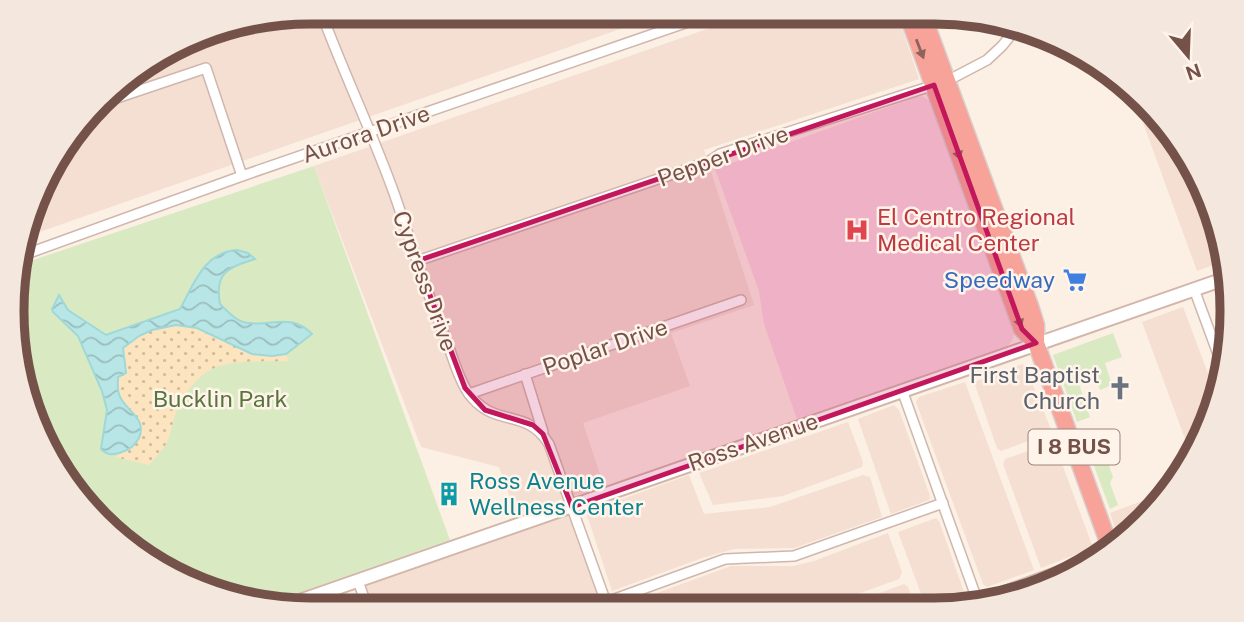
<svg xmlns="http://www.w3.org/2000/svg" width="1244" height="622" viewBox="0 0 1244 622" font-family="'Public Sans',sans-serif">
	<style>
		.residential { fill: #f4dfd2 }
		.medical { fill: #fad7e1 }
		.green { fill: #d9eac2 }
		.sand { fill: url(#sand-dots) }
		.water { fill: url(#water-waves); stroke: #9ed8d8; stroke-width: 2 }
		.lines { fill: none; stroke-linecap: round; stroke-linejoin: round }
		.street-casing { stroke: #d0b7ad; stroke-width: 12 }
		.secondary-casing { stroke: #d3b6aa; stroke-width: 16 }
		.highway-casing { stroke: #d8cfcc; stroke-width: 19 }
		.street { stroke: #fff; stroke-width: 9 }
		.secondary { stroke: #fff; stroke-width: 12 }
		.highway { stroke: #f7a39a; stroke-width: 16 }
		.oneway { fill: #8f6259 }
		.marked { fill: #c2185b; fill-opacity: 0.2; stroke: #c2185b; stroke-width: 5; stroke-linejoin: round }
		.labels { text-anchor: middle; stroke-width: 5; stroke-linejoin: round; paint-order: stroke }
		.shield { fill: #fff4ea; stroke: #9e8379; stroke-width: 2 }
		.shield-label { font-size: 21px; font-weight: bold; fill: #755249 }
		.street-label { font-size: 23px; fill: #755249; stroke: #fff4ea }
		.health-label { font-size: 23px; fill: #be3a42; stroke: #fff4ea; text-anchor: start }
		.shop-label { font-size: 23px; fill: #366cbe; stroke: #fff4ea; text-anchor: end }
		.worship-label { font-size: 23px; fill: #5b616d; stroke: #fff4ea; text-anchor: end }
		.park-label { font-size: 23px; fill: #58753e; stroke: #fff4ea }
		.culture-label { font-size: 23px; fill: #0d838f; stroke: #fff4ea; text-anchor: start }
		.rim { fill: none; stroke: #755249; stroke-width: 9 }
	</style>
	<defs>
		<pattern id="sand-dots" width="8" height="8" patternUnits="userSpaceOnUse" patternTransform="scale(1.75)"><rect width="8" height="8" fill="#fce4be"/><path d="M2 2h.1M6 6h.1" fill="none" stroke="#d1bb9c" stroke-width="1.8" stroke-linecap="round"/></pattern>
		<pattern id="water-waves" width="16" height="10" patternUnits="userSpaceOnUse" patternTransform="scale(1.75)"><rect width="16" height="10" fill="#b8e6e6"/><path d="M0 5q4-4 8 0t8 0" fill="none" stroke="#9abdbc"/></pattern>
	</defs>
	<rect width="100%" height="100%" fill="#fcefe4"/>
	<!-- residential -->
	<g class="residential">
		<polygon points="311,12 666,13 25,237 62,145 129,74 215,28"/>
		<polygon points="753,13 897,13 919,79 704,150 754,305 671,333 690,386 583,423 604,486 516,514 499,467 421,447 314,166"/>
		<polygon points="1133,95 1157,114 1216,215 1222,262 1197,271"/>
		<polygon points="1183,307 1215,392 1201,443 1191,455 1142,322"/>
		<polygon points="1023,364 1026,368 1052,432 1001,451 997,448 974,382"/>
		<polygon points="965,382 1034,570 987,587 983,584 916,402 919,397"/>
		<polygon points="894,405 899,410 930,496 929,500 891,514 858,419"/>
		<polygon points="848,422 863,462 862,467 783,496 713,505 699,473"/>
		<polygon points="1054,442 1092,545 1090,549 1041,568 1003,464 1005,459"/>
		<polygon points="689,475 704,514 770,507 863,475 870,477 882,517 794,548 734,549 702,558 612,591 586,512"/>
		<polygon points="1158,495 1120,542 1110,513"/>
		<polygon points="572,507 608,608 368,609 358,581"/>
		<polygon points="936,518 939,521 964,592 962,599 955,607 926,607 898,532"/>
		<polygon points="888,533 902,572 899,579 819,608 616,608 731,566 793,566 814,561"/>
		<polygon points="904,584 908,587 915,607 839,608"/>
	</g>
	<!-- medical -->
	<polygon class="medical" points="919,96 924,97 932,103 1014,332 1013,339 1007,347 798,422 764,324 759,291 715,169"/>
	<!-- green -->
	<g class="green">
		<polygon points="314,166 450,540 269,603 179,579 100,523 71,482 16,324 18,265"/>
		<polygon points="1113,333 1122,357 1105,363 1112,385 1100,390 1092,369 1076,375 1090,417 1077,422 1053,355"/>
		<polygon points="1093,463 1108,463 1113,477 1110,483 1118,505 1110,509"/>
	</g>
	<!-- sand -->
	<path class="sand" d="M185,325C199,327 209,334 221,340C243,351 262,357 286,354L288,361C236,363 205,353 178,408C172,419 172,433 166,444C162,451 155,458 149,465L115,457C137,445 137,443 138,418L119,396L118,376L126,373L122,348C137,332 164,325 185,325Z"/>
	<!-- water -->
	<path class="water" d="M237,250L248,253L255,259C228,267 214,273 220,304C228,312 237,322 248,323C274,326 292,313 312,334L286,354L272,356L252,354L197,328L176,325L152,330L139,336L123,348L126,373L118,377C118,382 117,389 119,394C123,410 148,417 139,438C135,445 129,450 122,452C113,455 108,456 101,449L107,410L102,391L78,336L53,312L52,309L59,295L68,310L106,335L180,309C194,284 204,252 237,250Z"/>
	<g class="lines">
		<!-- street casing -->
		<g class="street-casing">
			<g id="street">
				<path d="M321,12C344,74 373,134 395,196C412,245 427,294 447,342C453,358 458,377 467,391C493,430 526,406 549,444L608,608"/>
				<polyline points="323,18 340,12"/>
				<polyline points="102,103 206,68 242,176"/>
				<polyline points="18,257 242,176 714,13"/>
				<polyline points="417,261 708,162 720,154 947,81 987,60 1002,46 1015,30"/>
				<polyline points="1194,289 1222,365"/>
				<polyline points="525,374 543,432"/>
				<polyline points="902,390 979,605"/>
				<polyline points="469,394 741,300"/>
				<polyline points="358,581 368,609"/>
				<polyline points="970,607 977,601 1105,554"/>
				<polyline points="590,608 725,559 794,556 943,503"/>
			</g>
		</g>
		<!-- secondary casing -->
		<g class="secondary-casing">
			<polyline id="secondary" points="282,607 1224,279"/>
		</g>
		<!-- highway casing -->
		<g class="highway-casing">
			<g id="highway">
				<polyline points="907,13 1022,329 1036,343"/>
				<polyline points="922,13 1030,306 1036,325 1036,343 1111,550"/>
			</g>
		</g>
		<!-- street -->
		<use href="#street" class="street"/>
		<!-- secondary -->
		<use href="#secondary" class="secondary"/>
		<!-- highway -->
		<use href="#highway" class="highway"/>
	</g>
	<!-- one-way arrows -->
	<defs><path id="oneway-solid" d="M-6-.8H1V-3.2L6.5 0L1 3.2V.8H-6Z" transform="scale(1.75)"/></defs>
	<g class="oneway">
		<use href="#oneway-solid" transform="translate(920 49) rotate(69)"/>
		<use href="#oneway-solid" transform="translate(957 150) rotate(71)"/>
		<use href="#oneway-solid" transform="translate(1018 318) rotate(70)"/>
	</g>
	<!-- marked area -->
	<path class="marked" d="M934,85L1022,329L1036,343L572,507L543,434L533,425L485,410L465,388L417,261Z"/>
	<!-- icons -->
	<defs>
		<g id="hospital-bare" transform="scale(1.89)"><path d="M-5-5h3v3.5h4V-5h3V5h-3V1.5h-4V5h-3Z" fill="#e0444e" stroke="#fff4ea" stroke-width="2.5" paint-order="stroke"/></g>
		<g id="supermarket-bare" transform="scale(1.89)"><path d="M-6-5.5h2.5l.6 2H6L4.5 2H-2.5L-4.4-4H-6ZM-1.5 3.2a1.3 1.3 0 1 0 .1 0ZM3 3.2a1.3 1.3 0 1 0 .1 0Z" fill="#3f7fe0" stroke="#fff4ea" stroke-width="2.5" paint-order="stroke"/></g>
		<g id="church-bare" transform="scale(1.89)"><path d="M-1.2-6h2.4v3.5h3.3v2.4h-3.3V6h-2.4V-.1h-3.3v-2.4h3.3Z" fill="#6b7280" stroke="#fff4ea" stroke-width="2.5" paint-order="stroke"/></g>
		<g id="building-bare" transform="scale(1.89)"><path d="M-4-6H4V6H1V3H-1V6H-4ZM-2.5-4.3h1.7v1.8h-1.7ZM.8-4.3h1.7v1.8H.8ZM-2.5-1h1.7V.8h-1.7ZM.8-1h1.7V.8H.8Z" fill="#0f9aa8" stroke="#fff4ea" stroke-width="2.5" paint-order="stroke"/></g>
	</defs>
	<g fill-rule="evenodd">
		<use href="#hospital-bare" x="857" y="230"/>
		<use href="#supermarket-bare" x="1075" y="280"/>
		<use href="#church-bare" x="1120" y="388"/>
		<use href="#building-bare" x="449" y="494"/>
	</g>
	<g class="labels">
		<!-- shield labels -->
		<rect class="shield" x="1028.5" y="429.5" width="91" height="35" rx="5"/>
		<g class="shield-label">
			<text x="1074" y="454">I 8 BUS</text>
		</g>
		<!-- street labels -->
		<g class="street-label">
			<text transform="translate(366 134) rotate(-19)" y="8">Aurora Drive</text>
			<text transform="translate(723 156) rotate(-20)" y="8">Pepper Drive</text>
			<text transform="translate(425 281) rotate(70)" y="8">Cypress Drive</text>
			<text transform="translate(605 347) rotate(-19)" y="8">Poplar Drive</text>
			<text transform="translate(753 442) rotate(-19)" y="8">Ross Avenue</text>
		</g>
		<!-- health labels -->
		<g class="health-label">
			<text x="877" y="225">El Centro Regional<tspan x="877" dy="26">Medical Center</tspan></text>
		</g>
		<!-- shop labels -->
		<g class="shop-label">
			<text x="1055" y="288">Speedway</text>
		</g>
		<!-- worship labels -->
		<g class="worship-label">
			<text x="1100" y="383">First Baptist<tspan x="1100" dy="26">Church</tspan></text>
		</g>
		<!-- park labels -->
		<g class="park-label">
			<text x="220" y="407">Bucklin Park</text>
		</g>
		<!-- culture labels -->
		<g class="culture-label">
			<text x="469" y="489">Ross Avenue<tspan x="469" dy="26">Wellness Center</tspan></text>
		</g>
	</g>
	<!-- crop -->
	<path d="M0 0H1244V622H0ZM310 24H934A286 286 0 0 1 1220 310V312A286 286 0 0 1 934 598H310A286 286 0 0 1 24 312V310A286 286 0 0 1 310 24Z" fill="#f4e7dd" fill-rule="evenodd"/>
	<path class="rim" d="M310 24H934A286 286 0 0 1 1220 310V312A286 286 0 0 1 934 598H310A286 286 0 0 1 24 312V310A286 286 0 0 1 310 24Z"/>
	<!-- north arrow -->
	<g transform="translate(1188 56) rotate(161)" stroke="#fff4ea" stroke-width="5" paint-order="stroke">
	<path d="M0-5L12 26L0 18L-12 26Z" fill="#755249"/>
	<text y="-10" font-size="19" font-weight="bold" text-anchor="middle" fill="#755249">N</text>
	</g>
</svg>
